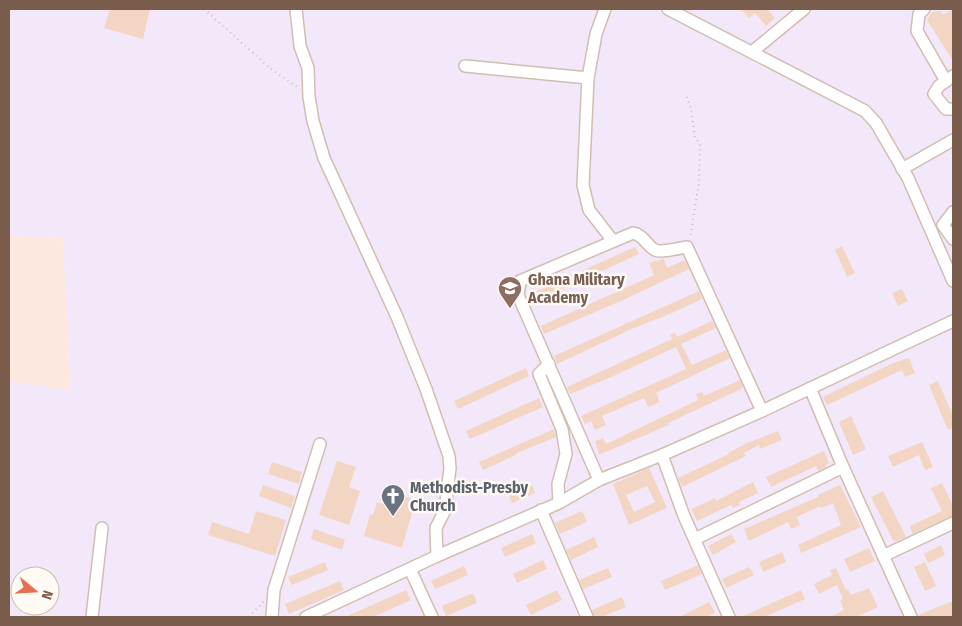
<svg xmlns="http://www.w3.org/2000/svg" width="962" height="626" viewBox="0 0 962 626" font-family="'Fira Sans Condensed',sans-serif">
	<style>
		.commercial { fill: #fde8e0 }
		.education { fill: #f3e8fa; fill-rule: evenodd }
		.building { fill: #f3d5c3; fill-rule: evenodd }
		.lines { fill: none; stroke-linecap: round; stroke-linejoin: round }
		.minor-casing { stroke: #d1beb0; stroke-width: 14 }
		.path { stroke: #d9b8a5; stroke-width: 2; stroke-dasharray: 1 4; stroke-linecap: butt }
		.minor { stroke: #fff; stroke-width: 11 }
		.labels { text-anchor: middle; stroke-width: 5; stroke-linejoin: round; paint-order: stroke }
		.education-label { font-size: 16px; font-weight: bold; fill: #785e54; stroke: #fffaf3; text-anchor: start }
		.worship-label { font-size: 16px; font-weight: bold; fill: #5b616d; stroke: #fffaf3; text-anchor: start }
	</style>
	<rect width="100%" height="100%" fill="#fdf6ec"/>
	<!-- commercial -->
	<polygon class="commercial" points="9,236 63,238 70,390 9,381"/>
	<!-- education -->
	<path class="education" d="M9,9H953V617H9V381L70,390L63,238L9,236ZM20,576H50V606H20Z"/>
	<!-- building -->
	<g class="building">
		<polygon points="110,9 150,9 143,39 104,28"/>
		<polygon points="741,9 767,9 775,18 766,26 755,13 749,18"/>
		<polygon points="953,9 953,61 927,20 932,12 941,11 943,15"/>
		<polygon points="842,246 855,273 847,277 835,250"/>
		<polygon points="635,247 639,254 530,304 526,296"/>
		<polygon points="664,259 667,268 685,260 689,269 623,300 544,334 541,326 654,275 649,263"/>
		<polygon points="902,289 908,301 898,306 892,293"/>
		<polygon points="699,291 702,299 672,313 634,328 557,364 554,356"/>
		<polygon points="712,321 716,328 681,344 692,365 726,350 730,358 656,393 660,402 648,407 644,398 602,416 606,425 595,430 591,421 585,424 581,416 686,369 676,347 609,378 570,394 567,387 672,339 670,335 675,332 677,337"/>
		<polygon points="909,358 915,373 905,377 902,370 827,405 823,397 893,363"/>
		<polygon points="526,368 529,376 458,409 454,401"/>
		<polygon points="740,380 743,388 668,423 669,425 599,455 595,441 603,438 606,444 698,400 696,394 702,392 704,396"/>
		<polygon points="938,381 953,416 953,428 948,430 929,385"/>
		<polygon points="539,398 543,407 470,439 466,431"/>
		<polygon points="851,416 866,449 853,455 839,422"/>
		<polygon points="554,429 556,437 515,454 516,455 483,470 479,462"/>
		<polygon points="778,431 782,440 760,449 759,445 744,453 746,456 682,487 678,478 729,454 728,453 747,443"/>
		<polygon points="922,442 933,467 925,470 919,455 893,467 888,456"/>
		<polygon points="824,451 829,463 826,465 826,467 818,471 816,466 771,487 766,477"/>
		<polygon points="337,461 356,467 349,487 360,491 349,525 319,515"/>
		<polygon points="272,462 302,472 299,484 268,474"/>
		<path d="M649,468L667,508L629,525L613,484ZM647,486L655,502L634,512L626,495Z"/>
		<polygon points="753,482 758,493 739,502 740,505 733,508 731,505 697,521 691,509 715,498 716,501"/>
		<polygon points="942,483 953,506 953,516 912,534 910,526 942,511 931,488"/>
		<polygon points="263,485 295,496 291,508 259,496"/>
		<polygon points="532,485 535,493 512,503 509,495"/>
		<polygon points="840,485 861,527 801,553 798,545 841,525 833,503 821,508 820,506 797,517 800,525 791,529 788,522 749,541 744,529 818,497 818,495"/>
		<polygon points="387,491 414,499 412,509 413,509 402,548 364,536 370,514 373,515 377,502 383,504"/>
		<polygon points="883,491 906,537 894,542 871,497"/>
		<polygon points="256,511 286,520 275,556 208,535 212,522 249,534"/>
		<polygon points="582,511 587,522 560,534 555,523"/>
		<polygon points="314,529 345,540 342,550 311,539"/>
		<polygon points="532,534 536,543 505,557 501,548"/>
		<polygon points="731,534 736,542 713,555 708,546"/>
		<polygon points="594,537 598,547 571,560 566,550"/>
		<polygon points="941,545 945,555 928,563 924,554"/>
		<polygon points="869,548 875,561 850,572 844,559"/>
		<polygon points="782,552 786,562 763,572 759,562"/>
		<polygon points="543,560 547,569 517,583 513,574"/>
		<polygon points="325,562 328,570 292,585 288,577"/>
		<polygon points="925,562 936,586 925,591 914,567"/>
		<polygon points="698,565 702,574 665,590 661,581"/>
		<polygon points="464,566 468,575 435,589 431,581"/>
		<polygon points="749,567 754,575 726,588 722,579"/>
		<polygon points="608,568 612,577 583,589 579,580"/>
		<polygon points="836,568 846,590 848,589 851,595 869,588 878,607 856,617 830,617 844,610 840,600 843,599 837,585 819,594 814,584 832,575 830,570"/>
		<polygon points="340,581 344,590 289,614 285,604"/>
		<polygon points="406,590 411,600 373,617 345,617"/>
		<polygon points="557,590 562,600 531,615 526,605"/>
		<polygon points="801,590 805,599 764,617 741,617"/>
		<polygon points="473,593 477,603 446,616 442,606"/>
		<polygon points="622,597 626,607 602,617 594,617 592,610"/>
		<polygon points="953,601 953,617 918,617 918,615"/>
		<polygon points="709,602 715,613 705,617 679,617"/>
	</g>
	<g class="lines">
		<!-- minor casing -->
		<g class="minor-casing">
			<g id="minor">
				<polyline points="296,9 300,46 308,68 309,97 313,121 324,158 397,317 426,389 449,456 450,468 445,510 436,528 437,556"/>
				<polyline points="668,9 865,111 876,123 908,178 953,281"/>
				<polyline points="924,9 919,14 917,31 946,81"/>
				<polyline points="752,52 804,9"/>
				<polyline points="465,66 588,78 583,185 589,210 613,241"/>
				<polyline points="953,76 939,86 934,94 946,109 953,109"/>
				<polyline points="588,78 596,34 605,9"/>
				<polyline points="902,169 953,140"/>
				<polyline points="953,212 943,225 953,239"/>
				<polyline points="549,364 539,374 562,429 566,454 558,484 559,503"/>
				<polyline points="810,388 843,467 911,617"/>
				<polyline points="662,455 684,516 729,617"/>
				<path d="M599,480L518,295L520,281L633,233C644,235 646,245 655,250C661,253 680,248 687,247L762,411"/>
				<polyline points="541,510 587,617"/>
				<polyline points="695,539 843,467"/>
				<polyline points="883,556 953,523"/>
				<polyline points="410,569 432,617"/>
				<polyline points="92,617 102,528"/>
				<polyline points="272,617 274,590 320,444"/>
				<polyline points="306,617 437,556 559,503 599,480 662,455 762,411 953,321"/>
			</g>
		</g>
		<!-- path -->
		<g class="path">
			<polyline points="204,9 270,68 300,89"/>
			<polyline points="687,97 691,108 695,137 700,144 699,183 690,238"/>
			<polyline points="249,617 264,601"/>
		</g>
		<!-- minor -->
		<use href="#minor" class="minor"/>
	</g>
	<!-- icons -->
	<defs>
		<g id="school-pin" transform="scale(1.25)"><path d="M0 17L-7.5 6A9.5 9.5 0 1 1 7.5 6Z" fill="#8d6e63" stroke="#fffaf3"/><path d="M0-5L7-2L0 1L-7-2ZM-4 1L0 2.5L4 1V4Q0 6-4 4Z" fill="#fff"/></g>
		<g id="church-pin" transform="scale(1.25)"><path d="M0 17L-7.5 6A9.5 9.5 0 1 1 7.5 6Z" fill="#6b7280" stroke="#fffaf3"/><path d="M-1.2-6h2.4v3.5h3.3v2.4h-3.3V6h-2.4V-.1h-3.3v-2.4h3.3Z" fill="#fff"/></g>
	</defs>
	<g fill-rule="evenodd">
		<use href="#school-pin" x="510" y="288"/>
		<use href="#church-pin" x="393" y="496"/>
	</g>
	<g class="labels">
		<!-- education labels -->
		<g class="education-label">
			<text x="528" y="285">Ghana Military<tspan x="528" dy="18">Academy</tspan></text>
		</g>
		<!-- worship labels -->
		<g class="worship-label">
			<text x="410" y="493">Methodist-Presby<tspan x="410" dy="18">Church</tspan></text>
		</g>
	</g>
	<!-- border -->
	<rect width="962" height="626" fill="none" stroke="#7a5c4d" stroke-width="20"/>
	<!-- north arrow -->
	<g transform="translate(35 591) rotate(108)"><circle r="24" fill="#fffaf3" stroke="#cabbb1"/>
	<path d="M0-4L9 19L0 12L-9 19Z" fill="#e76f51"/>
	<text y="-8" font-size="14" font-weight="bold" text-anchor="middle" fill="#7a5c4d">N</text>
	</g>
</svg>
